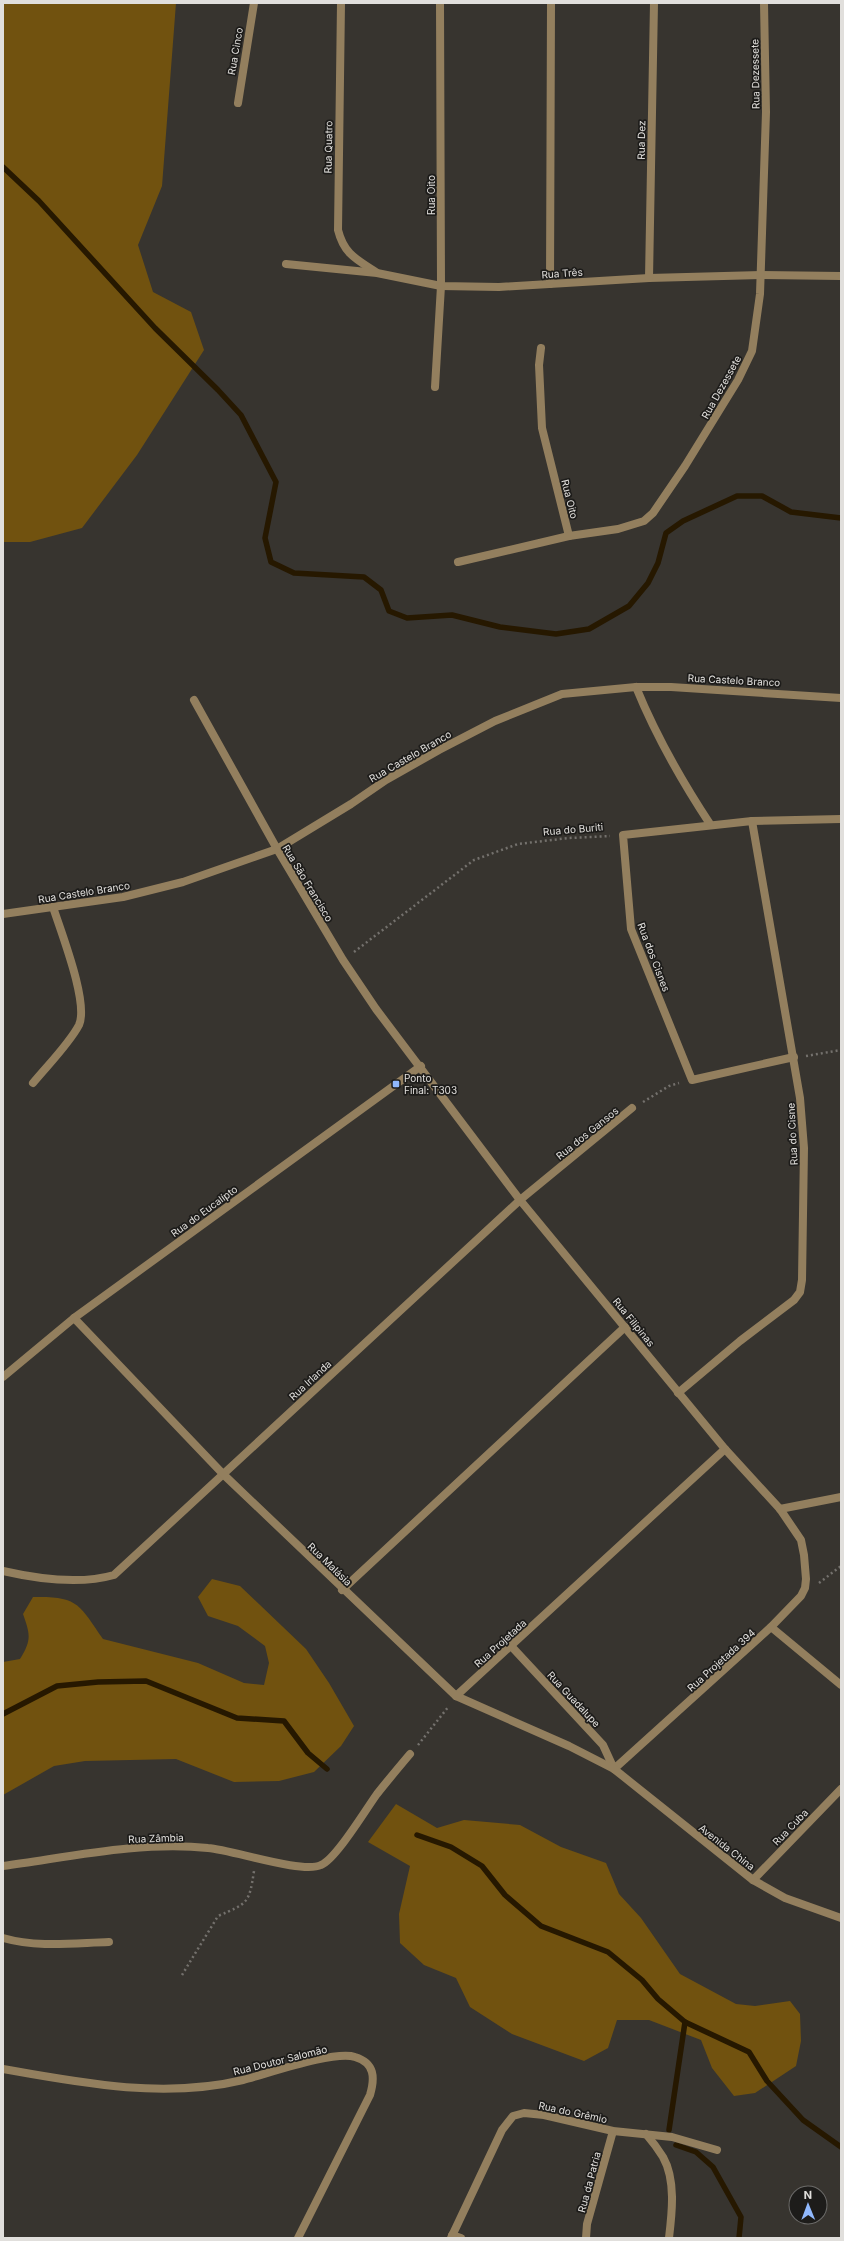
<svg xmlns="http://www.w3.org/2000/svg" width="844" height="2241" viewBox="0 0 844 2241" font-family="Inter,sans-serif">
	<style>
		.green { fill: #71520f }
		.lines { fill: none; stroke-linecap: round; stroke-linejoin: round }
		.stream { stroke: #261800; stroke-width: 5.5 }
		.path { stroke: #74716d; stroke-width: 2.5; stroke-dasharray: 2 3; stroke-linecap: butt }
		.minor { stroke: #937f5e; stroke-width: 8 }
		.tertiary { stroke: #937f5e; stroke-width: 8 }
		.poi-dot { fill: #90b8fd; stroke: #1d1c1a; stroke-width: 1.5 }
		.labels { text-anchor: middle; stroke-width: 3.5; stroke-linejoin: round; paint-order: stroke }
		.street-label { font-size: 10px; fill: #e1dfdc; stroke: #1d1c1a }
		.poi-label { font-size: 10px; fill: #e1dfdc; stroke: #1d1c1a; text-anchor: start }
	</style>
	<rect width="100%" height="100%" fill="#37342f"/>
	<!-- green -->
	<g class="green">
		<polygon points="3,3 176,3 162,186 138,245 153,292 191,312 204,350 137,455 82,528 30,542 3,542"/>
		<path d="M212,1579L240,1586L306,1649L329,1683L354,1726L341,1746L314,1772L279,1781L234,1782L176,1759L85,1761L54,1766L3,1795V1662L20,1659C32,1640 30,1634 23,1614L33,1597C78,1596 79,1604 103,1639L198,1663L244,1683L264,1685L269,1663L265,1646L238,1626L208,1616L198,1597Z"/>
		<polygon points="396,1804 437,1828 464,1820 520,1825 561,1847 606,1863 619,1894 641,1918 680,1974 736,2004 755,2006 790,2001 800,2014 801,2041 796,2066 755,2093 734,2096 712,2068 701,2040 649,2020 617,2020 608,2048 584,2061 512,2034 470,2007 456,1978 424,1965 400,1943 399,1914 410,1866 368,1842"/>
	</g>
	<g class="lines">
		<!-- stream -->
		<g class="stream">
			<polyline points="3,167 39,201 155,328 218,390 241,415 276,482 265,538 271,562 294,573 364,577 381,590 389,611 407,618 452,615 500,627 556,634 589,629 629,606 648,583 658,563 666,533 683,521 737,496 762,496 791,512 841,518"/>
			<polyline points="3,1714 57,1686 98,1682 146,1681 237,1718 284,1721 308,1753 327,1769"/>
			<polyline points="417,1835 451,1847 482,1866 505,1895 541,1926 608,1952 642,1980 658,1999 685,2022 749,2052 767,2081 803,2120 841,2147"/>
			<polyline points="669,2130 685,2022"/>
			<polyline points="676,2145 696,2152 713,2167 741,2217 739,2238"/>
		</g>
		<!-- path -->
		<g class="path">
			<polyline points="354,952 474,860 518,844 569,838 610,836"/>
			<polyline points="806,1056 841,1050"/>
			<polyline points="643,1102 669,1086 679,1083"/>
			<polyline points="819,1583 841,1566"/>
			<polyline points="418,1745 449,1706"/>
			<path d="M182,1975L218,1916C248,1903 249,1904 254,1871"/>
		</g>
		<!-- minor -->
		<g class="minor">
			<path d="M341,3L338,230C344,254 356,259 376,272"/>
			<polyline points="238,103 254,3"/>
			<polyline points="286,264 377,273 441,286 499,287 649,278 761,275 841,276"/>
			<polyline points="649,278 654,3"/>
			<polyline points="550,284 551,3"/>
			<polyline points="541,348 539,365 542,428 569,536"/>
			<polyline points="435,387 441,286 440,3"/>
			<polyline points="458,562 569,536 618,529 644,521 653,513 685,466 738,380 752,351 760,294 766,112 764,3"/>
			<path d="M636,687C656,736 681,780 710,824"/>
			<polyline points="194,700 277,849 343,960 376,1009 520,1200 725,1449 780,1509 801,1540 804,1555 806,1579 805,1588 801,1596 771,1627 614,1769 603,1745 512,1647"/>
			<polyline points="3,914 123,897 183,882 277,849 351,804 386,780 439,750 495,721 562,694 636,687 671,687 841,698"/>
			<polyline points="794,1057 692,1080 631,929 623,835 752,821 841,819"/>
			<path d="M33,1083C47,1066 69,1044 79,1025C89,1003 61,932 53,907"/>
			<polyline points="3,1377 74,1318 421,1066"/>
			<polyline points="678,1393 740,1341 794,1300 800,1292 802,1280 804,1148 800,1098 752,821"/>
			<polyline points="780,1509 841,1497"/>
			<path d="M3,1571C38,1579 79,1585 114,1575L520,1200L632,1108"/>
			<polyline points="342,1590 625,1327"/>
			<polyline points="771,1627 841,1685"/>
			<polyline points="456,1696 725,1449"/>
			<path d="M3,1866C70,1857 140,1841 208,1848C233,1850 302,1874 321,1865C336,1859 366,1809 377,1794C388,1780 399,1767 410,1754"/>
			<polyline points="753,1880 841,1789"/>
			<path d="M3,1938C38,1948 74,1943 109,1942"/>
			<path d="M3,2069C81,2083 164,2099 243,2080C267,2074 335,2050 355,2057C375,2063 375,2078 370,2095L298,2238"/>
			<path d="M646,2134C652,2141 658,2149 663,2157C676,2180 672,2213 669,2238"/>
			<polyline points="452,2235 461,2238"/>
			<polyline points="451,2238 502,2130 513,2116 524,2113 544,2115 613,2131 672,2137 717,2150"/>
			<polyline points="586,2238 587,2224 613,2131"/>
		</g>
		<!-- tertiary -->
		<polyline class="tertiary" points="74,1318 223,1474 456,1696 569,1746 614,1769 753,1880 785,1898 841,1918"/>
	</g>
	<!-- markers -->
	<rect class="poi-dot" x="392" y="1080" width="8" height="8" rx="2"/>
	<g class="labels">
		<!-- street labels -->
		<g class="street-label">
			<text transform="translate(235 51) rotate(-80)" y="4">Rua Cinco</text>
			<text transform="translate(755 74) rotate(-91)" y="4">Rua Dezessete</text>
			<text transform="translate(641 140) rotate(-89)" y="4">Rua Dez</text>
			<text transform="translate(328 147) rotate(-89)" y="4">Rua Quatro</text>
			<text transform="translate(431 195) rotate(-90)" y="4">Rua Oito</text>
			<text transform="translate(562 273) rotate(-4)" y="4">Rua Três</text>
			<text transform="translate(721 387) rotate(-61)" y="4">Rua Dezessete</text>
			<text transform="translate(570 499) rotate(76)" y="4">Rua Oito</text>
			<text transform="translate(734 680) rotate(3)" y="4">Rua Castelo Branco</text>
			<text transform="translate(410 756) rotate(-30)" y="4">Rua Castelo Branco</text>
			<text transform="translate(573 829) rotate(-5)" y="4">Rua do Buriti</text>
			<text transform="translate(308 883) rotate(59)" y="4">Rua São Francisco</text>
			<text transform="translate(84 892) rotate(-9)" y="4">Rua Castelo Branco</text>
			<text transform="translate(654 957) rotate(69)" y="4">Rua dos Cisnes</text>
			<text transform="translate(587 1133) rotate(-39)" y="4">Rua dos Gansos</text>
			<text transform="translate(792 1134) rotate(-93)" y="4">Rua do Cisne</text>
			<text transform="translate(204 1211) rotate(-36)" y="4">Rua do Eucalípto</text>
			<text transform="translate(634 1322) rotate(51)" y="4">Rua Filipinas</text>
			<text transform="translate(310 1380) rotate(-43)" y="4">Rua Irlanda</text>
			<text transform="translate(330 1564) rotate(44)" y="4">Rua Malásia</text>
			<text transform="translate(500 1643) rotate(-42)" y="4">Rua Projetada</text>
			<text transform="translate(721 1660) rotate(-42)" y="4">Rua Projetada 394</text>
			<text transform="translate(574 1699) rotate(47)" y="4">Rua Guadalupe</text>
			<text transform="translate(790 1827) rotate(-46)" y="4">Rua Cuba</text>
			<text transform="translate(156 1838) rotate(-2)" y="4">Rua Zâmbia</text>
			<text transform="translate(727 1847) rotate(38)" y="4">Avenida China</text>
			<text transform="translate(280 2060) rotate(-14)" y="4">Rua Doutor Salomão</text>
			<text transform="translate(573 2112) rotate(12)" y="4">Rua do Grêmio</text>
			<text transform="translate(589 2182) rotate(-75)" y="4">Rua da Patria</text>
		</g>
		<!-- poi labels -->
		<g class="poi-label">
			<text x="404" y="1082">Ponto<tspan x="404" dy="12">Final: T303</tspan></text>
		</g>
	</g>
	<!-- border -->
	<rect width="844" height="2241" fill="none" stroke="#e1dfdc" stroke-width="8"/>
	<!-- north arrow -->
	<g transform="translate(808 2205) rotate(359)"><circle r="19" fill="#1d1c1a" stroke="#6b6a68"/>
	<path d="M0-3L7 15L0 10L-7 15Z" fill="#90b8fd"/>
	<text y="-6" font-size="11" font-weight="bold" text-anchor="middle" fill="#e1dfdc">N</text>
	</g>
</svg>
